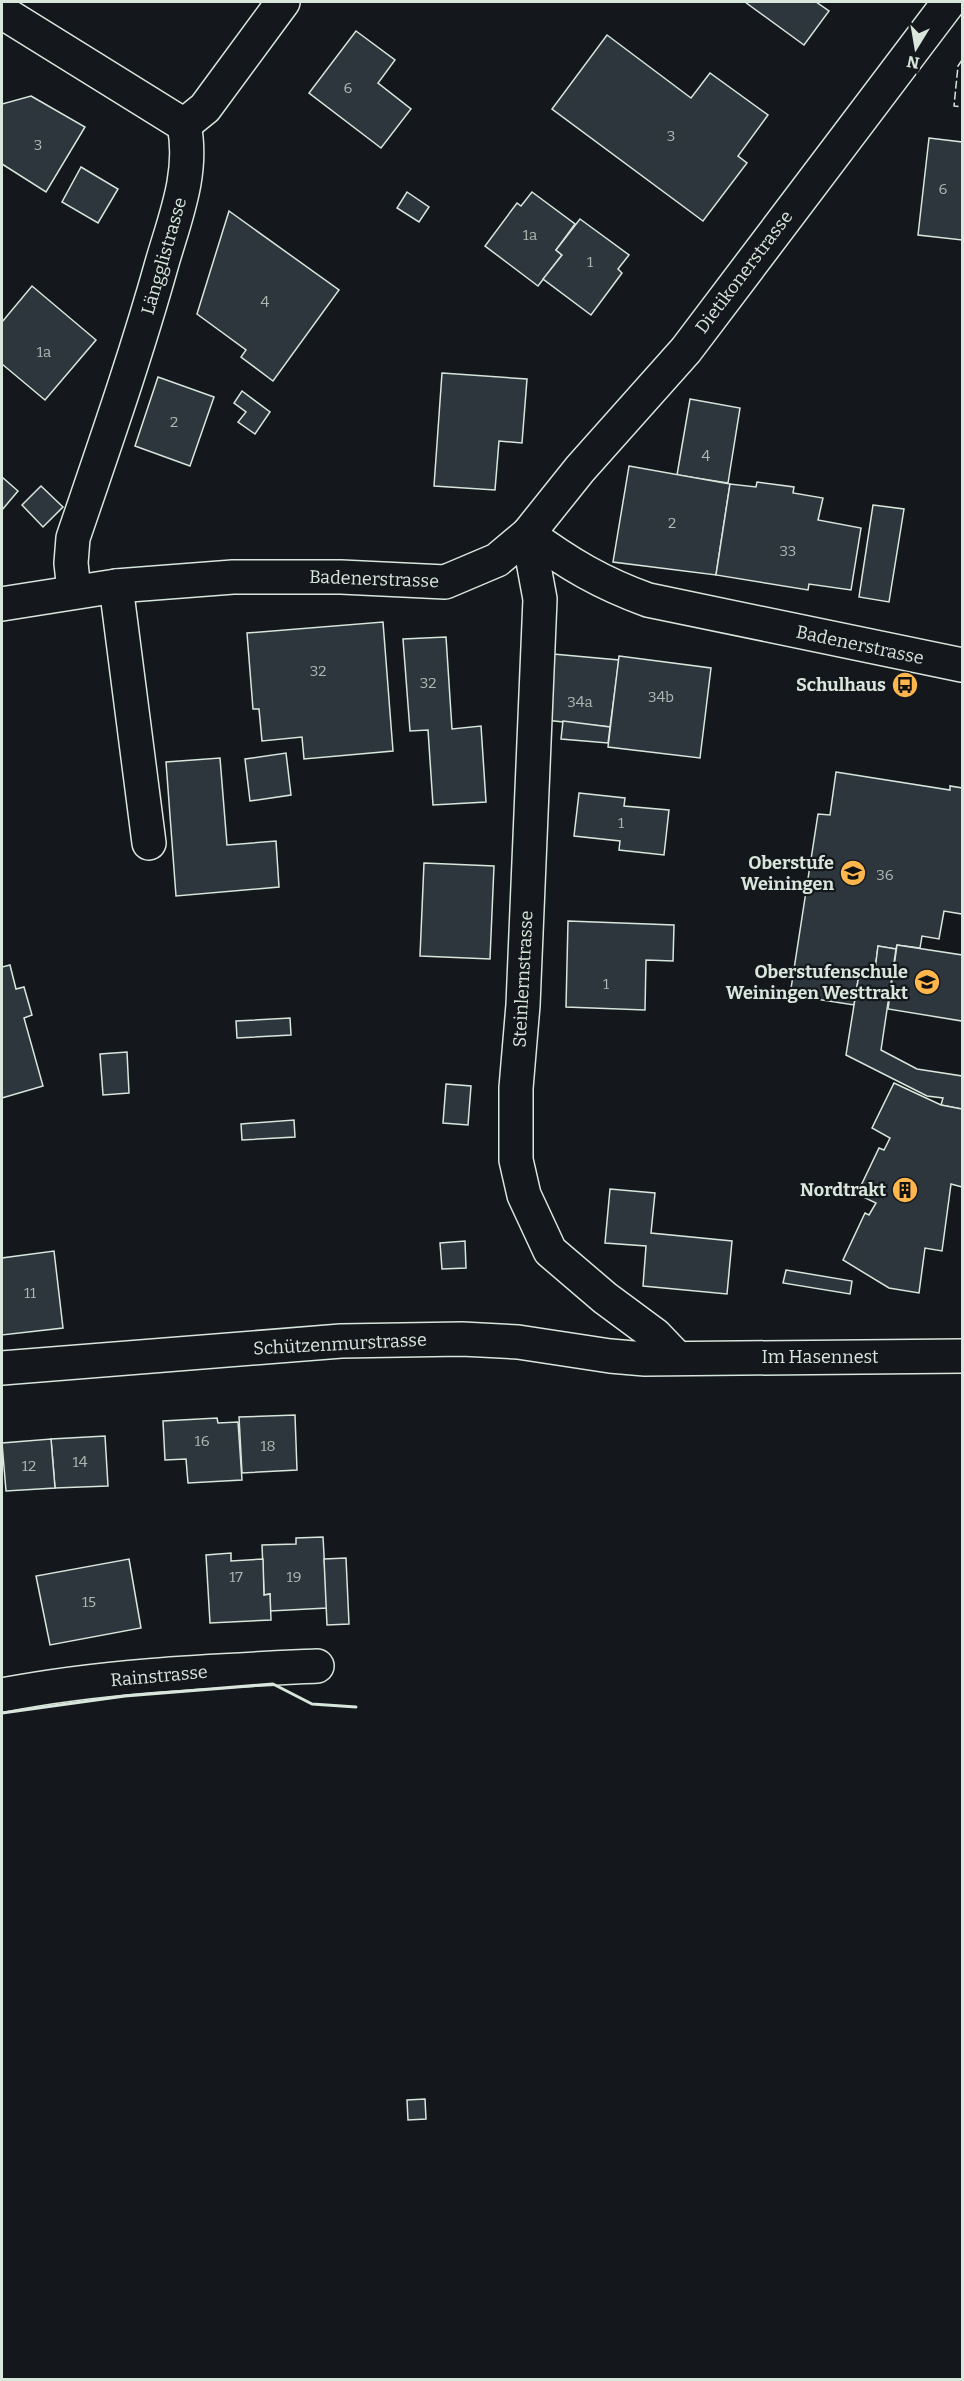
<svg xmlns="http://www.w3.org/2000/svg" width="964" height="2381" viewBox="0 0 964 2381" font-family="Bitter,serif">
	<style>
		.building { fill: #2c363c; stroke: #d8e6dc; stroke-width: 1.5 }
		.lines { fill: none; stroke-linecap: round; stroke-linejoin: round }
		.minor-casing { stroke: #d8e6dc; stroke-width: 36 }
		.minor { stroke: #14181c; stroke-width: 33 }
		.fence { stroke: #d8e6dc; stroke-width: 1.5; stroke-dasharray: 8 3; stroke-linecap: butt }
		.wall { stroke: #d8e6dc; stroke-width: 3 }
		.labels { text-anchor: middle; stroke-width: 4.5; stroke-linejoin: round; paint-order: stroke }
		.number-label { font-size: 15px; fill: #adbab4 }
		.street-label { font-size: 18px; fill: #d8e6dc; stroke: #14181c }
		.poi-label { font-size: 18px; font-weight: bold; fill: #d8e6dc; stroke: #14181c; text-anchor: end }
	</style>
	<rect width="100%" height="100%" fill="#14181c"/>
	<!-- building -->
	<g class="building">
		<polygon points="745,2 816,2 829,11 804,45"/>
		<polygon points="356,31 395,60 378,83 411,109 381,148 309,93"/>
		<polygon points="607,35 691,98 710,73 768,115 738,156 747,163 703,221 552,109"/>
		<polygon points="31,96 85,127 46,192 2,164 2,104"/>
		<polygon points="929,138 962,142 962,240 918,235"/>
		<polygon points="81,167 118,189 98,223 62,202"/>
		<polygon points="407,192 429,207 419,222 397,208"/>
		<polygon points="532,192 575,224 556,250 562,255 538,286 485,246 517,203 521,206"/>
		<polygon points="229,211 339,290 273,381 241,357 246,350 197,314"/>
		<polygon points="580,219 629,255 618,269 622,273 591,315 543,279 562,255 556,250"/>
		<polygon points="32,286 96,340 45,400 2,364 2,322"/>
		<polygon points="442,373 527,379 522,443 499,441 495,490 434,486"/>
		<polygon points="158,377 214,397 190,466 135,446"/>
		<polygon points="242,391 270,412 255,434 238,422 246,412 234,403"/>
		<polygon points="690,399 740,408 728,483 677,475"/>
		<polygon points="629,466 730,484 716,575 613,562"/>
		<polygon points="2,477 18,491 2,510"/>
		<polygon points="757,482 794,487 793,493 823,498 818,520 861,528 851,590 809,584 808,590 716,575 730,484 756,487"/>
		<polygon points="41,486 63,507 43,527 22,505"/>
		<polygon points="873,505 904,509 889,602 859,597"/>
		<polygon points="383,622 393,751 304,759 302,737 262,741 259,709 253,709 247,633"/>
		<polygon points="446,637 452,729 481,726 486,802 433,805 428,730 410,731 403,639"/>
		<polygon points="553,654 619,660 610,727 545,720"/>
		<polygon points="619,656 711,668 700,758 608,747"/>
		<polygon points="563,721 610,727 608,743 561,739"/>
		<polygon points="286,753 291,795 250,801 245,759"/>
		<polygon points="220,758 227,845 276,841 279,887 176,896 166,762"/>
		<polygon points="836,772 950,790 950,786 962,788 962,914 944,911 939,939 922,936 920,948 897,945 896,949 878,946 875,970 860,968 854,1005 790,995 818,814 830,815"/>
		<polygon points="579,793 625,798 624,806 669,810 664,855 619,850 620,841 574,836"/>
		<polygon points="424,863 494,866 490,959 420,956"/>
		<polygon points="568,921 674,925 673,961 646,960 645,1010 566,1007"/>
		<polygon points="897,945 962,955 962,1021 888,1009"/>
		<polygon points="878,946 896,949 881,1050 917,1069 962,1076 962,1109 941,1105 943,1098 927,1096 846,1055 860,968 875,970"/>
		<polygon points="10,965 16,989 24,987 32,1015 24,1018 43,1086 2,1098 2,967"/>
		<polygon points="290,1018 291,1035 237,1038 236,1021"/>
		<polygon points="127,1052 129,1093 103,1095 100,1054"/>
		<polygon points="894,1083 941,1105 962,1109 962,1187 951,1184 942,1251 925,1248 919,1293 889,1288 843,1260 865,1213 869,1215 876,1203 857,1194 879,1148 884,1150 890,1138 872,1128"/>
		<polygon points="446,1084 471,1086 468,1125 443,1123"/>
		<polygon points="294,1120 295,1137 242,1140 241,1124"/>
		<polygon points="610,1189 655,1193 651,1233 732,1241 727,1294 643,1286 646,1246 605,1243"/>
		<polygon points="465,1241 466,1268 442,1269 440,1243"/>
		<polygon points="54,1251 63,1328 2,1335 2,1258"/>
		<polygon points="786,1270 852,1281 850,1294 783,1283"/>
		<polygon points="295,1415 297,1470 242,1473 239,1417"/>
		<polygon points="217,1418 218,1423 238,1422 242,1480 188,1483 186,1459 165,1460 163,1421"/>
		<polygon points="105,1436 108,1486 55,1488 51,1439"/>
		<polygon points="51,1439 55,1488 6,1491 2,1443"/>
		<polygon points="323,1537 327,1608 270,1611 270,1594 264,1595 262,1545 296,1544 296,1538"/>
		<polygon points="231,1553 231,1561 263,1559 264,1595 270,1594 271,1620 210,1623 206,1555"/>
		<polygon points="346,1558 349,1624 327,1625 324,1559"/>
		<polygon points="129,1559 141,1628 50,1645 36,1576"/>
		<polygon points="425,2099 426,2119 408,2120 407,2100"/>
	</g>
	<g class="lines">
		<!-- minor casing -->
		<g class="minor-casing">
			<g id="minor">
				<path d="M2,12L184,125C194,172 175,218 162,263C136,356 104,447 73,538L71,563L74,591"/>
				<polyline points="184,125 205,108 283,2"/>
				<polyline points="528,534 540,599 523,1005 516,1088 516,1160 524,1195 550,1251 605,1298 655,1335 677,1358"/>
				<path d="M528,534C569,564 601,583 648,600L962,665"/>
				<polyline points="116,586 149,843"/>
				<polyline points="2,604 116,586 233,577 341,577 445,582 497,560 528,534 580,469 686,350 949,2"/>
				<polyline points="2,1368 341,1341 462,1339 518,1342 610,1356 645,1359 962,1356"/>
				<path d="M2,1695C106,1675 211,1671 317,1666"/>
			</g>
		</g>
		<!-- minor -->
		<use href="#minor" class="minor"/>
		<!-- fence -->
		<polyline class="fence" points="962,60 958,66 954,106 962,107"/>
		<!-- wall -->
		<polyline class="wall" points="2,1713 125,1696 273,1684 312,1704 356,1707"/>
	</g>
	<!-- icons -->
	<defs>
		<g id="bus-disc" transform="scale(1.35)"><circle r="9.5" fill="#ffb74d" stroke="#14181c"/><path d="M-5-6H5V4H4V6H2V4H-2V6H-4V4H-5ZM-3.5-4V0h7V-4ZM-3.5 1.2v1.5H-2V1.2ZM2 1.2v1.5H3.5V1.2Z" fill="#111"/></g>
		<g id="school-disc" transform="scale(1.35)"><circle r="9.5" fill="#ffb74d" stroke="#14181c"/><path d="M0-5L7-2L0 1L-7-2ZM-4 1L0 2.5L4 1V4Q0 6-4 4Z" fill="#111"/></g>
		<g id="building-disc" transform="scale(1.35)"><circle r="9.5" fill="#ffb74d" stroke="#14181c"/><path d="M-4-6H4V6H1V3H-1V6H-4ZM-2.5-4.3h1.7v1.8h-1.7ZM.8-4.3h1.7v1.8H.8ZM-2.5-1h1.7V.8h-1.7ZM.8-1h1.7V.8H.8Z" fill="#111"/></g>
	</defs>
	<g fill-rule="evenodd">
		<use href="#bus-disc" x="905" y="685"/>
		<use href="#school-disc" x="853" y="873"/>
		<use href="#school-disc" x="927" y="982"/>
		<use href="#building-disc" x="905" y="1190"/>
	</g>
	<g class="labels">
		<!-- number labels -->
		<g class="number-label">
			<text x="348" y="93">6</text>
			<text x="671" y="141">3</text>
			<text x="38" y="150">3</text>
			<text x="943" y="194">6</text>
			<text x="530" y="240">1a</text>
			<text x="590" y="267">1</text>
			<text x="265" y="307">4</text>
			<text x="44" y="357">1a</text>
			<text x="174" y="427">2</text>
			<text x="706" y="461">4</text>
			<text x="672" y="528">2</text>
			<text x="788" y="556">33</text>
			<text x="318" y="676">32</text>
			<text x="428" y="688">32</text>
			<text x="661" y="702">34b</text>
			<text x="580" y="707">34a</text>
			<text x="621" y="828">1</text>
			<text x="885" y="880">36</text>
			<text x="606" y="989">1</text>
			<text x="30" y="1298">11</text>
			<text x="202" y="1446">16</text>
			<text x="268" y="1451">18</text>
			<text x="80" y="1467">14</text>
			<text x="29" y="1471">12</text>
			<text x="236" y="1582">17</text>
			<text x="294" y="1582">19</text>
			<text x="89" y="1607">15</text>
		</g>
		<!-- street labels -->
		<g class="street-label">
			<text transform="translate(164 256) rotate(-74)" y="6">Längglistrasse</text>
			<text transform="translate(744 272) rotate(-53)" y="6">Dietikonerstrasse</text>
			<text transform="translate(374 579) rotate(2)" y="6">Badenerstrasse</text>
			<text transform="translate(860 645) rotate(12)" y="6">Badenerstrasse</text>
			<text transform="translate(523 979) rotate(-87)" y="6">Steinlernstrasse</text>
			<text transform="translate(340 1344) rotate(-3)" y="6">Schützenmurstrasse</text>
			<text x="820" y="1363">Im Hasennest</text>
			<text transform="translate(159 1676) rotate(-5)" y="6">Rainstrasse</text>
		</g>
		<!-- poi labels -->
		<g class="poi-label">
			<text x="886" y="691">Schulhaus</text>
			<text x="834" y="869">Oberstufe<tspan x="834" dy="21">Weiningen</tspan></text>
			<text x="908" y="978">Oberstufenschule<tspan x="908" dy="21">Weiningen Westtrakt</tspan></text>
			<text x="886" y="1196">Nordtrakt</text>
		</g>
	</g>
	<!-- border -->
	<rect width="964" height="2381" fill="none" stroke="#d8e6dc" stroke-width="6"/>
	<!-- north arrow -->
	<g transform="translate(916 48) rotate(191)" stroke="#14181c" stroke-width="4.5" paint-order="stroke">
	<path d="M0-4.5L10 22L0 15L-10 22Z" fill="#d8e6dc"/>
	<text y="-9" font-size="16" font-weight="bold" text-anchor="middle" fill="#d8e6dc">N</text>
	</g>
</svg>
